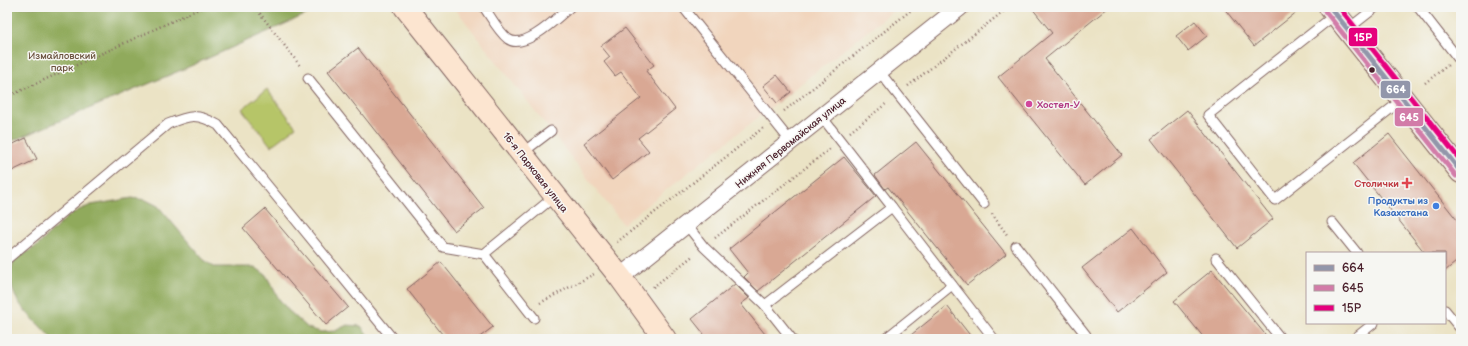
<svg xmlns="http://www.w3.org/2000/svg" width="1468" height="346" viewBox="0 0 1468 346" font-family="'Balsamiq Sans',sans-serif">
	<style>
		.built { fill: #f1d5bd }
		.green { fill: #b6c568; stroke: #80724a }
		.forest { fill: #90aa5c; stroke: #6d6444 }
		.building { fill: #d9a894 }
		.lines { fill: none; stroke-linecap: round; stroke-linejoin: round }
		.lane-casing { stroke: #826461; stroke-width: 11 }
		.street-casing { stroke: #826461; stroke-width: 19 }
		.secondary-casing { stroke: #826461; stroke-width: 24 }
		.path { stroke: #826461; stroke-width: 2.5; stroke-dasharray: 1 3; stroke-linecap: butt }
		.lane { stroke: #fff; stroke-width: 9 }
		.street { stroke: #fff; stroke-width: 17 }
		.secondary { stroke: #fce5d0; stroke-width: 22 }
		.bus-1-casing { stroke: #f6f6f2; stroke-width: 8 }
		.bus-2-casing { stroke: #f6f6f2; stroke-width: 8 }
		.bus-3-casing { stroke: #f6f6f2; stroke-width: 8 }
		.bus-1 { stroke: #9296aa; stroke-width: 5 }
		.bus-2 { stroke: #d27ba8; stroke-width: 5 }
		.bus-3 { stroke: #e5007d; stroke-width: 5 }
		.bus-dot { fill: #4a1f2b; stroke: #f6f6f2; stroke-width: 1.5 }
		.hotel-dot { fill: #d1479c; stroke: #f6f6f2; stroke-width: 1.5 }
		.health-dot { fill: #e0444e; stroke: #f6f6f2; stroke-width: 1.5 }
		.shop-dot { fill: #3f7fe0; stroke: #f6f6f2; stroke-width: 1.5 }
		.labels { text-anchor: middle; stroke-width: 3; stroke-linejoin: round; paint-order: stroke }
		.park-label { font-size: 10px; fill: #6a513d; stroke: #f6f6f2 }
		.hotel-label { font-size: 10px; font-weight: bold; fill: #b23c85; stroke: #f6f6f2; text-anchor: start }
		.street-label { font-size: 10px; fill: #4a1f2b; stroke: #f6f6f2 }
		.health-label { font-size: 10px; font-weight: bold; fill: #be3a42; stroke: #f6f6f2; text-anchor: end }
		.shop-label { font-size: 10px; font-weight: bold; fill: #366cbe; stroke: #f6f6f2; text-anchor: end }
		.line-badge { stroke: #f6f6f2; stroke-width: 1.5 }
		.badge-label { font-size: 11px; text-anchor: middle; font-weight: bold; fill: #fff }
	</style>
	<rect width="100%" height="100%" fill="#f6f6f2"/>
	<filter id="ink" filterUnits="userSpaceOnUse"><feTurbulence type="fractalNoise" baseFrequency=".025" numOctaves="2"/><feDisplacementMap in="SourceGraphic" scale="8" xChannelSelector="R" yChannelSelector="G"/><feConvolveMatrix kernelMatrix="1 2 1 2 8 2 1 2 1" color-interpolation-filters="sRGB"/></filter>
	<filter id="wash" filterUnits="userSpaceOnUse"><feTurbulence type="fractalNoise" baseFrequency=".012" numOctaves="4" result="noise"/><feDisplacementMap in="SourceGraphic" scale="16" xChannelSelector="R" yChannelSelector="G"/><feGaussianBlur stdDeviation="0.9" result="paint"/><feColorMatrix in="noise" values="0 0 0 0 0 0 0 0 0 0 0 0 0 0 0 0 0 1.4 0 .05"/><feComposite in="paint" operator="in"/></filter>
	<g filter="url(#wash)">
		<rect width="100%" height="100%" fill="#ebe3c5"/>
		<!-- built -->
		<polygon class="built" points="454,7 898,7 623,224"/>
		<!-- green -->
		<polygon class="green" points="267,89 296,127 271,146 242,109"/>
		<!-- forest -->
		<g class="forest">
			<polygon points="7,7 323,7 184,69 7,143"/>
			<path d="M132,198L146,200L158,206L203,259L214,267H255L266,275L279,299L288,310L308,328L321,332L335,331L347,325L361,326L371,339H52C31,314 1,298 14,260L37,246L67,217L79,210L91,205Z"/>
		</g>
		<g id="blocks">
			<!-- building -->
			<g class="building">
				<polygon points="1031,7 1109,7 1045,59 1122,155 1085,185 998,77 1052,33"/>
				<polygon points="1223,7 1303,7 1254,46"/>
				<polygon points="1195,21 1207,36 1188,51 1176,36"/>
				<polygon points="625,28 654,65 646,71 675,109 638,138 649,151 612,180 584,143 641,98 621,72 615,76 604,62 610,57 601,46"/>
				<polygon points="358,48 484,208 454,231 328,71"/>
				<polygon points="777,75 791,92 777,103 763,86"/>
				<polygon points="1187,110 1273,219 1237,248 1151,139"/>
				<polygon points="1389,134 1461,225 1461,258 1445,271 1445,253 1425,253 1353,163"/>
				<polygon points="26,138 37,159 12,171 7,160 7,147"/>
				<polygon points="916,142 1006,254 967,285 888,187 885,189 875,175"/>
				<polygon points="844,157 876,196 758,291 744,277 748,273 729,249"/>
				<polygon points="265,209 348,307 326,325 243,228"/>
				<polygon points="1133,228 1167,272 1117,312 1082,268"/>
				<polygon points="441,262 493,327 477,339 446,339 407,289"/>
				<polygon points="1212,270 1269,339 1205,339 1174,301"/>
				<polygon points="735,284 749,298 741,304 769,339 708,339 692,319"/>
				<polygon points="947,306 973,339 906,339"/>
			</g>
		</g>
	</g>
	<g filter="url(#ink)">
		<use href="#blocks" fill-opacity="0" stroke="#826461" stroke-width="1"/>
		<g class="lines">
			<!-- lane casing -->
			<g class="lane-casing">
				<g id="lane">
					<path d="M484,7C491,17 498,31 508,39C524,51 558,17 570,7"/>
					<polyline points="683,7 791,142"/>
					<polyline points="1418,7 1461,62"/>
					<polyline points="1336,14 1208,115 1275,200 1403,99"/>
					<polyline points="1348,29 1376,7"/>
					<polyline points="879,71 984,204"/>
					<polyline points="308,78 443,247 484,254"/>
					<polyline points="522,153 551,131"/>
					<polyline points="892,207 994,339"/>
					<polyline points="1332,222 1357,253"/>
					<polyline points="686,224 704,247 765,305 892,207 822,117"/>
					<polyline points="1016,246 1086,335"/>
					<polyline points="1216,258 1281,339"/>
					<path d="M7,259L168,124C190,115 197,113 218,125L393,339"/>
					<polyline points="765,305 792,339"/>
					<polyline points="1445,310 1459,327 1461,326"/>
					<polyline points="534,318 484,254 555,196"/>
					<polyline points="885,339 952,285"/>
					<polyline points="1354,339 1374,323"/>
				</g>
			</g>
			<!-- street casing -->
			<g class="street-casing">
				<polyline id="street" points="620,277 960,7"/>
			</g>
			<!-- secondary casing -->
			<g class="secondary-casing">
				<g id="secondary">
					<polyline points="405,7 620,277 665,339"/>
					<polyline points="1330,7 1461,172"/>
				</g>
			</g>
			<!-- path -->
			<g class="path">
				<polyline points="255,7 301,67"/>
				<polyline points="1425,83 1448,65"/>
				<polyline points="908,86 1009,7"/>
				<polyline points="7,97 203,7"/>
				<polyline points="784,111 915,7"/>
				<polyline points="850,132 887,103"/>
				<polyline points="992,214 1008,236"/>
				<polyline points="715,238 831,148"/>
				<polyline points="617,242 763,128"/>
				<polyline points="653,287 694,255"/>
				<polyline points="540,303 594,274"/>
			</g>
			<!-- lane -->
			<use href="#lane" class="lane"/>
			<!-- street -->
			<use href="#street" class="street"/>
			<!-- secondary -->
			<use href="#secondary" class="secondary"/>
			<!-- bus-1 casing -->
			<g class="bus-1-casing">
				<polyline id="bus-1" points="1330,7 1461,172"/>
			</g>
			<!-- bus-2 casing -->
			<g class="bus-2-casing">
				<polyline id="bus-2" points="1325,11 1456,176"/>
			</g>
			<!-- bus-3 casing -->
			<g class="bus-3-casing">
				<polyline id="bus-3" points="1339,7 1461,161"/>
			</g>
			<!-- bus-1 -->
			<use href="#bus-1" class="bus-1"/>
			<!-- bus-2 -->
			<use href="#bus-2" class="bus-2"/>
			<!-- bus-3 -->
			<use href="#bus-3" class="bus-3"/>
		</g>
	</g>
	<!-- markers -->
	<circle class="bus-dot" cx="1372" cy="70" r="3.5"/>
	<circle class="hotel-dot" cx="1029" cy="104" r="4"/>
	<path class="health-dot" d="M1405 177h4v4h4v4h-4v4h-4v-4h-4v-4h4z"/>
	<circle class="shop-dot" cx="1436" cy="206" r="4"/>
	<g class="labels">
		<!-- park labels -->
		<g class="park-label">
			<text x="62" y="59">Измайловский<tspan x="62" dy="12">парк</tspan></text>
		</g>
		<!-- hotel labels -->
		<g class="hotel-label">
			<text x="1037" y="108">Хостел-У</text>
		</g>
		<!-- street labels -->
		<g class="street-label">
			<text transform="translate(790 142) rotate(-39)" y="4">Нижняя Первомайская улица</text>
			<text transform="translate(536 172) rotate(52)" y="4">16-я Парковая улица</text>
		</g>
		<!-- health labels -->
		<g class="health-label">
			<text x="1399" y="187">Столички</text>
		</g>
		<!-- shop labels -->
		<g class="shop-label">
			<text x="1428" y="204">Продукты из<tspan x="1428" dy="12">Казахстана</tspan></text>
		</g>
	</g>
	<g class="line-badge">
		<rect x="1348" y="27" width="30" height="20" rx="4" fill="#e5007d"/>
		<rect x="1380" y="80" width="31" height="19" rx="4" fill="#9296aa"/>
		<rect x="1394" y="107" width="30" height="20" rx="4" fill="#d27ba8"/>
	</g>
	<g class="badge-label">
		<text x="1363" y="41">15Р</text>
		<text x="1396" y="93">664</text>
		<text x="1409" y="121">645</text>
	</g>
	<!-- margin -->
	<rect width="1468" height="346" fill="none" stroke="#f6f6f2" stroke-width="24"/>
	<!-- legend -->
	<rect x="1306" y="252" width="140" height="72" fill="#f6f6f2" stroke="#b1a0a2"/>
	<rect x="1314" y="265" width="20" height="6" fill="#9296aa" stroke="#b1a0a2"/>
	<text x="1342" y="272" font-size="12" fill="#4a1f2b">664</text>
	<rect x="1314" y="285" width="20" height="6" fill="#d27ba8" stroke="#b1a0a2"/>
	<text x="1342" y="292" font-size="12" fill="#4a1f2b">645</text>
	<rect x="1314" y="305" width="20" height="6" fill="#e5007d" stroke="#b1a0a2"/>
	<text x="1342" y="312" font-size="12" fill="#4a1f2b">15Р</text>
</svg>
